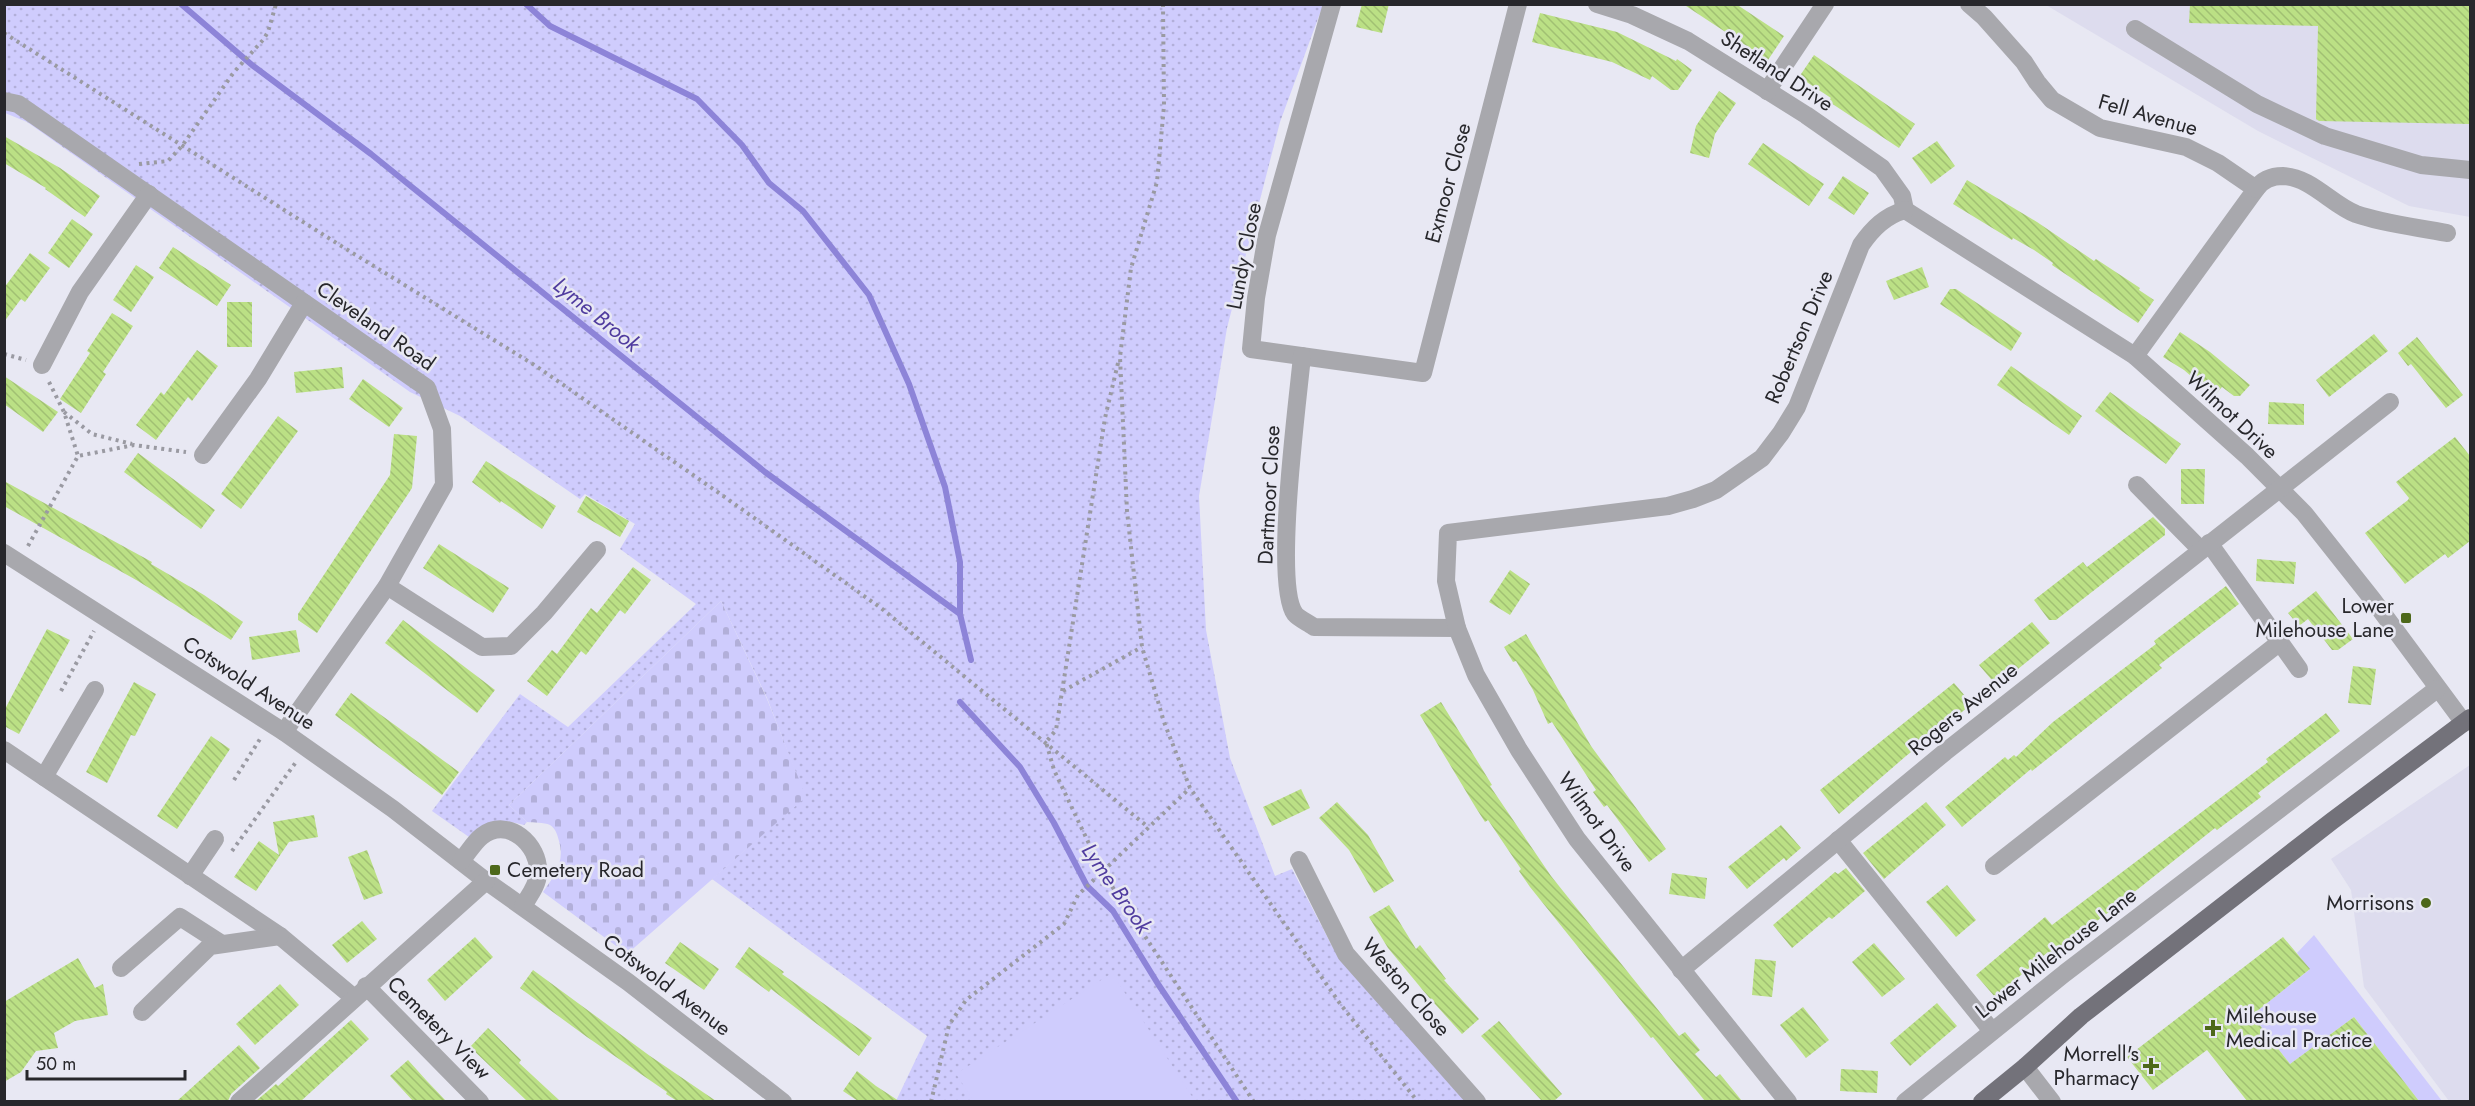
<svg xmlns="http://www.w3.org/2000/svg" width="2475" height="1106" viewBox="0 0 2475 1106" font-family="Jost,sans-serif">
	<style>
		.built { fill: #dddcee }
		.grass { fill: url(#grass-dots) }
		.cemetery { fill: url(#cemetery-stones) }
		.garden { fill: #cfccfd }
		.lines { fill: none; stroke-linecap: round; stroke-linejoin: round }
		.stream { stroke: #8d84d8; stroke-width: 6 }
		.building { fill: url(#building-back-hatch) }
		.path { stroke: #9a9aa2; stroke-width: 4; stroke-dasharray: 3 4.5; stroke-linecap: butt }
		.minor { stroke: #a8a8ad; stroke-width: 18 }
		.major { stroke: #73727a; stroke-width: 18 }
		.poi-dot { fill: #4d681a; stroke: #e8e8f3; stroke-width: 2 }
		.labels { text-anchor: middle; stroke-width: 5; stroke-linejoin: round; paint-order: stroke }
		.street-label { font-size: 21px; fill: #27272b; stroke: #e8e8f3 }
		.poi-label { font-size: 21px; fill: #27272b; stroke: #e8e8f3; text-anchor: end }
		.water-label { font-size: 22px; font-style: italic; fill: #503c9f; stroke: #e8e8f3 }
	</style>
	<defs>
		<pattern id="grass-dots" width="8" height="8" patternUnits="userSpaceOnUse" patternTransform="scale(1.5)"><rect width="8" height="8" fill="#cfccfd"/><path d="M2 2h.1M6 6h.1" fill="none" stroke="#b2afd9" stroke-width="1.8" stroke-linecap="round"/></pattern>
		<pattern id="cemetery-stones" width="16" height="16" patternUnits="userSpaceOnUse" patternTransform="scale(1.5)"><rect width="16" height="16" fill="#cfccfd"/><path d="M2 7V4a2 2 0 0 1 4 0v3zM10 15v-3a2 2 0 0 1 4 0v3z" fill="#b2afd9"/></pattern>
		<pattern id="building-back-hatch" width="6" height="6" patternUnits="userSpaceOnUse" patternTransform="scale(1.5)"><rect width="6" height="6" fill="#bbe085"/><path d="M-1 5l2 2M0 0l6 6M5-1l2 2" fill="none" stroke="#a1c073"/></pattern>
	</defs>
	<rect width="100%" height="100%" fill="#e8e8f3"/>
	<!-- built -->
	<g class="built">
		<polygon points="2046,5 2470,5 2470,217 2409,206 2258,131"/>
		<polygon points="2470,765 2470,1101 2449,1101 2364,987 2351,890 2331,859"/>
	</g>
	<!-- grass -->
	<path class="grass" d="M4,5H1323L1280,122L1227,328L1199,496L1206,630L1230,758L1275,876L1292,869L1333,948L1467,1101H896L927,1036L712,879L805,797L767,698L721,601L509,805L527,822L524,825C502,818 486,821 469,837L432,811L520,694L568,727L696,604L620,549L635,524L585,494L580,499L460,416L410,392L27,122L5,113Z"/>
	<!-- cemetery -->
	<path class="cemetery" d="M721,601L767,699L806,797L627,954L543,892C555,875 565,862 559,841C557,834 556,829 550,825C544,822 533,823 527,822L509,805Z"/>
	<!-- garden -->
	<g class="garden">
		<polygon points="2314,935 2442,1101 2419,1101 2354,1017 2290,1064 2252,1015 2309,970 2297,953"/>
		<polygon points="1112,973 1195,1101 974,1101 956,1074"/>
	</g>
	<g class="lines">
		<!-- stream -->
		<g class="stream">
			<polyline points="181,4 252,65 371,154 765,472 960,614 971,660"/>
			<polyline points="526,4 550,26 697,99 742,145 769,183 803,211 869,295 909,384 945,487 960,562 960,614"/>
			<polyline points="960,702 1020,767 1054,823 1087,886 1113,911 1158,984 1237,1102"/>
		</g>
	</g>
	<!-- building -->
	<g class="building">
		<polygon points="1362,4 1389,4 1382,33 1356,27"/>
		<polygon points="1683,4 1740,4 1739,6 1784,36 1768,60"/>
		<polygon points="2190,4 2470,4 2470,124 2319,121 2316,119 2318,26 2189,23"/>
		<polygon points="1540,13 1617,32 1676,61 1677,59 1692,70 1678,90 1671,90 1652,76 1650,80 1612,62 1532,42"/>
		<polygon points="1814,55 1915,124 1899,148 1828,101 1831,98 1799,77"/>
		<polygon points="1719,91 1736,103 1715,134 1709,158 1690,153 1696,126"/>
		<polygon points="4,136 60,168 100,196 85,217 45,189 46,188 4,163"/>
		<polygon points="1937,141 1955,166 1931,184 1912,158"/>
		<polygon points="1763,143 1824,184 1809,206 1748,164"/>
		<polygon points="1843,176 1869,193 1854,215 1828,198"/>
		<polygon points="1967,180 2037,222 2094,261 2096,259 2140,288 2139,290 2154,300 2138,323 2052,265 2053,263 2034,250 2013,238 2012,240 1953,204"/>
		<polygon points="72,219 93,234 69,268 48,253"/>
		<polygon points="173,247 231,285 217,306 159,268"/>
		<polygon points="30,253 50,268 25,302 21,299 4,322 4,288"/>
		<polygon points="136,265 154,277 131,312 113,300"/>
		<polygon points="1922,267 1929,287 1894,300 1886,281"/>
		<polygon points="1950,289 1956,289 2022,333 2011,351 1940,304"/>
		<rect x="227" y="302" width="25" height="45"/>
		<polygon points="112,313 133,326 103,372 106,374 81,413 60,399 90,353 87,351"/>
		<polygon points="2180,332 2210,352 2250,385 2240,396 2234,396 2222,387 2214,396 2184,370 2163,357"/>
		<polygon points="2374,334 2388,351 2329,397 2316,380"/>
		<polygon points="2417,337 2463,395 2446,408 2411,364 2408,366 2398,353"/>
		<polygon points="197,350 218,366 192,401 188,397 156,440 136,425 161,392 164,395"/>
		<polygon points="2011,366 2082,416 2069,435 1997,385"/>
		<polygon points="342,367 344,388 296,393 294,372"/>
		<polygon points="4,376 58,412 43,432 4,404"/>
		<polygon points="363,379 403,408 389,427 349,399"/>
		<polygon points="2110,392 2181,444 2166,464 2095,411"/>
		<polygon points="2269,402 2304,404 2304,425 2268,424"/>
		<polygon points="278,416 298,431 241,509 221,494"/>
		<polygon points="394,434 417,436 412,488 317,633 298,620 298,614 390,475"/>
		<polygon points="2455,437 2470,456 2470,541 2448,558 2445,554 2405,584 2365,533 2408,500 2409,498 2396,482"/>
		<polygon points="138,453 215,510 201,529 124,472"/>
		<polygon points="486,461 556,506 542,529 501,501 500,503 472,482"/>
		<polygon points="2181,469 2205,469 2204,504 2181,504"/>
		<polygon points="4,481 152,562 151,564 204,595 243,622 231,640 138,581 4,506"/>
		<polygon points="586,496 629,521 620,537 577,512"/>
		<polygon points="2153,517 2165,529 2165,535 2056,620 2049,620 2034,600 2083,562 2087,567"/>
		<polygon points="439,544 509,588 493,613 423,568"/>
		<polygon points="2257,559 2296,562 2294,584 2256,581"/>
		<polygon points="633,567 651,580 625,614 620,610 586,655 581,651 547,696 527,681 552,650 557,654 591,608 597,613"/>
		<polygon points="1510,570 1530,584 1510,615 1489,602"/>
		<polygon points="2226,586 2239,604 2159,665 2162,668 2032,771 2031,769 1962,827 1945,807 2005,757 2008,760 2014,755 2016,757 2053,722 2156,644 2154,641"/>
		<polygon points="2316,591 2353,639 2338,650 2332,650 2308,619 2299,626 2288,613"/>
		<polygon points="403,620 495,690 477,713 385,643"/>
		<polygon points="2032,622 2050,643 1997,686 1979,665"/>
		<polygon points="47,629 70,640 19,734 4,726 4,711"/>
		<polygon points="296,630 300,652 252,660 249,637"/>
		<polygon points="1526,634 1591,746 1666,849 1649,862 1607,805 1604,807 1593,792 1596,790 1552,722 1548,724 1533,690 1516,661 1513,662 1504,647"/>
		<polygon points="2353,666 2376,669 2371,705 2348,703"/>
		<polygon points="134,682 156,694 135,736 131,735 107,783 86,772"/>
		<polygon points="1954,683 1972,704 1906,756 1839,814 1820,790"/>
		<polygon points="351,693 459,772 442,795 335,715"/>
		<polygon points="1441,702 1492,785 1490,786 1551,876 1679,1036 1685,1032 1700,1050 1695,1054 1716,1077 1720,1074 1742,1101 1705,1101 1653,1037 1651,1038 1530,887 1519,871 1521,869 1488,820 1485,822 1476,808 1420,715"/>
		<polygon points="2326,713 2340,731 2258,793 2261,797 2217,830 2215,828 2109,912 2051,955 2048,952 1995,997 1976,975 2045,917 2052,925 2268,762 2266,759"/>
		<polygon points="211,736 230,749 177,829 157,816"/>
		<polygon points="1301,789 1310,808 1272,826 1263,807"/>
		<polygon points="1337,802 1368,835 1394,881 1374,893 1349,850 1319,818"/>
		<polygon points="1926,802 1946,825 1884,879 1863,853"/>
		<polygon points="314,815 318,837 289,842 256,891 234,877 259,841 279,855 273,822"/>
		<polygon points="1781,825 1801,848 1786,861 1784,858 1747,889 1728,867"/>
		<polygon points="367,850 383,893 364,900 348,857"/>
		<polygon points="1846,868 1865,891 1832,919 1829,917 1792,948 1773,925 1835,872 1838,874"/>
		<polygon points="1672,873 1707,878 1705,899 1669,894"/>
		<polygon points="1947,885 1976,920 1956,937 1926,902"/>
		<polygon points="1389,905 1416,949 1420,945 1446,979 1444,980 1479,1019 1462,1034 1426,994 1388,948 1369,917"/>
		<polygon points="362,921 377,939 347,963 332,945"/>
		<polygon points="475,937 493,957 445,1001 427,980"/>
		<polygon points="2283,937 2310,969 2252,1015 2290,1064 2354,1017 2419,1101 2247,1101 2207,1050 2153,1090 2127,1057"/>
		<polygon points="680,942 719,969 704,990 665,963"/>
		<polygon points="1874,943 1905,979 1882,997 1852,962"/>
		<polygon points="749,947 784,972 782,974 872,1038 859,1056 771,989 769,992 735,967"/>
		<polygon points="78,958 95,988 103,984 108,1015 75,1021 54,1033 58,1048 36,1051 21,1072 4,1082 4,1002"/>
		<polygon points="1755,959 1776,961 1772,997 1752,995"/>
		<polygon points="533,970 650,1056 716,1101 677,1101 666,1094 667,1092 587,1037 520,988"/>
		<polygon points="280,984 299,1005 255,1045 236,1024"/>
		<polygon points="1937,1003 1957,1026 1910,1066 1890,1043"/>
		<polygon points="1803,1007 1829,1040 1806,1058 1780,1025"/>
		<polygon points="351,1020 369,1039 301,1101 256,1101 276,1084 278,1086"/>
		<polygon points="1499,1021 1562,1094 1554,1101 1542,1101 1481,1036"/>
		<polygon points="488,1028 521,1060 519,1063 560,1101 527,1101 470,1047"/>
		<polygon points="239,1045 260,1068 231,1094 228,1101 177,1101"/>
		<polygon points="408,1060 426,1080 446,1101 413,1101 390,1076"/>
		<polygon points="1841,1069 1878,1071 1877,1093 1840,1091"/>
		<polygon points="857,1071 876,1086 899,1101 858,1101 843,1091"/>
	</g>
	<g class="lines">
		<!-- path -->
		<g class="path">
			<polyline points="1163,4 1164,106 1157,182 1131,268 1120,357 1127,511 1142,647 1164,722 1190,788 1341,1005 1418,1102"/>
			<polyline points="4,33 338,244 536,366 719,493 881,608 1148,827"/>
			<polyline points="139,164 168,161 182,146 234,72 263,40 268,32 276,4"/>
			<polyline points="4,354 26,360"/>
			<polyline points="1118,363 1105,418 1056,730 1046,742 1054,770 1102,871 1254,1102"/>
			<polyline points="49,382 64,412 78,456"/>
			<polyline points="64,412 92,434 132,444"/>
			<polyline points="28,546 78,456 134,445 186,452"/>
			<polyline points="61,691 94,631"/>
			<polyline points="1063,691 1142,647"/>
			<polyline points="234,780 260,739"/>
			<polyline points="232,851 296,762"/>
			<polyline points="931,1102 949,1025 966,1000 1064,924 1078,895 1190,788"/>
		</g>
		<!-- minor -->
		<g class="minor">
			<polyline points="1332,4 1267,235 1256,298 1251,349 1423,373 1518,4"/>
			<polyline points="1597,4 1632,15 1688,41 1806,115 1882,168 1902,196 1905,210"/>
			<polyline points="1969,4 1984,17 2024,62 2037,82 2052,100 2100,128 2186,147 2218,163 2256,189 2135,356"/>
			<polyline points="2135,29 2257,104 2325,136 2421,165 2470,170"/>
			<polyline points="1767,91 1825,4"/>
			<polyline points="4,101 18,104 427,388 442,429 444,485 387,586 284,732"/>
			<path d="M2256,189C2262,180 2271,176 2283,176C2311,177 2332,205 2356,214C2385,224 2417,227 2447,233"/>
			<polyline points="1905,210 2135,356 2247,456 2304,513 2373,600 2464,723"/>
			<path d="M1302,356C1298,400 1273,584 1295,614C1299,619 1309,623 1314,627L1457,628"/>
			<polyline points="42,365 80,292 149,194"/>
			<polyline points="203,455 258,379 304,303"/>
			<polyline points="2137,485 2200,549"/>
			<polyline points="2209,543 2299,669"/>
			<polyline points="4,553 284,732 393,809 486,881 628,982 783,1102"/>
			<polyline points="387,586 482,647 511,646 544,613 597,550"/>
			<polyline points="4,750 280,936 353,997"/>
			<polyline points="44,777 95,690"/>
			<polyline points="1838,840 1992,1031"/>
			<polyline points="1299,860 1346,954 1477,1102"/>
			<path d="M461,861C468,853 474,842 482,836C508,816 540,845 538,873C538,885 529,896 523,906"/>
			<polyline points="1994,866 2279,643"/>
			<polyline points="190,876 215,839"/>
			<polyline points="121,968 180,917 222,944"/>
			<polyline points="1681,970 1945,752 2390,402"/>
			<polyline points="366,986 480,1102"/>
			<polyline points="142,1012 210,946 280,936"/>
			<polyline points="2025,1067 2052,1102"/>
			<polyline points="239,1102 486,881"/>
			<path d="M1788,1102L1577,839L1519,750L1476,675L1457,628L1446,581L1448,533L1668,506L1693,499L1716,490L1762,458L1781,433L1797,407L1861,245C1873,228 1885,216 1905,210"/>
			<polyline points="1905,1102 2065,973 2437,689"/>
		</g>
		<!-- major -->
		<polyline class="major" points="1982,1102 2025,1067 2081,1016 2332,821 2470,718"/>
	</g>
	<!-- markers -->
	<g class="poi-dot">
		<rect x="2400" y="612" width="12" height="12" rx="3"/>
		<rect x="489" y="864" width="12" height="12" rx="3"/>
		<circle cx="2426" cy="903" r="6"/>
		<path d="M2210 1019h6v6h6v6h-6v6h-6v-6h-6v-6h6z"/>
		<path d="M2148 1057h6v6h6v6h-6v6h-6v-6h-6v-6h6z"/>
	</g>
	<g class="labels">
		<!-- street labels -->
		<g class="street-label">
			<text transform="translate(1777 71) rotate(33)" y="7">Shetland Drive</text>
			<text transform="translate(2148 115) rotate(16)" y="7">Fell Avenue</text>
			<text transform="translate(1448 183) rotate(-75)" y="7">Exmoor Close</text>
			<text transform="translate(1244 256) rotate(-79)" y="7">Lundy Close</text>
			<text transform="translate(376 326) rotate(35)" y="7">Cleveland Road</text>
			<text transform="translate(1799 337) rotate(-67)" y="7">Robertson Drive</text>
			<text transform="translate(2232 415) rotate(43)" y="7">Wilmot Drive</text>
			<text transform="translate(1269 495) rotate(-87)" y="7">Dartmoor Close</text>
			<text transform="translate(249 683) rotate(33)" y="7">Cotswold Avenue</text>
			<text transform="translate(1963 709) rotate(-39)" y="7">Rogers Avenue</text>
			<text transform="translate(1597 822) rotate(54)" y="7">Wilmot Drive</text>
			<text transform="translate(2056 953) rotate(-38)" y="7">Lower Milehouse Lane</text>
			<text transform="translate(667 985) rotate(37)" y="7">Cotswold Avenue</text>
			<text transform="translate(1406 987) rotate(49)" y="7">Weston Close</text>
			<text transform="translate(439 1028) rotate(45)" y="7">Cemetery View</text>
		</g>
		<!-- poi labels -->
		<g class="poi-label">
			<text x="2394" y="613">Lower<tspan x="2394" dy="24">Milehouse Lane</tspan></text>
			<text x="507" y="877" text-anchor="start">Cemetery Road</text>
			<text x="2414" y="910">Morrisons</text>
			<text x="2226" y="1023" text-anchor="start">Milehouse<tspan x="2226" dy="24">Medical Practice</tspan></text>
			<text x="2139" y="1061">Morrell's<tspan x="2139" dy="24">Pharmacy</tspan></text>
		</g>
		<!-- water labels -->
		<g class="water-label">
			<text transform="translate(597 314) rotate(39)" y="8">Lyme Brook</text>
			<text transform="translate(1117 888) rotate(55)" y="8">Lyme Brook</text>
		</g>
	</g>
	<!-- border -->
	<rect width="2475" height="1106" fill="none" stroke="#27272b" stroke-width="12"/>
	<!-- scale -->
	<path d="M27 1070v9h158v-9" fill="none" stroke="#27272b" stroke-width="3"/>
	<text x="36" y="1070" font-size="18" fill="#27272b" stroke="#e8e8f3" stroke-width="4.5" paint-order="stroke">50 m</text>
</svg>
